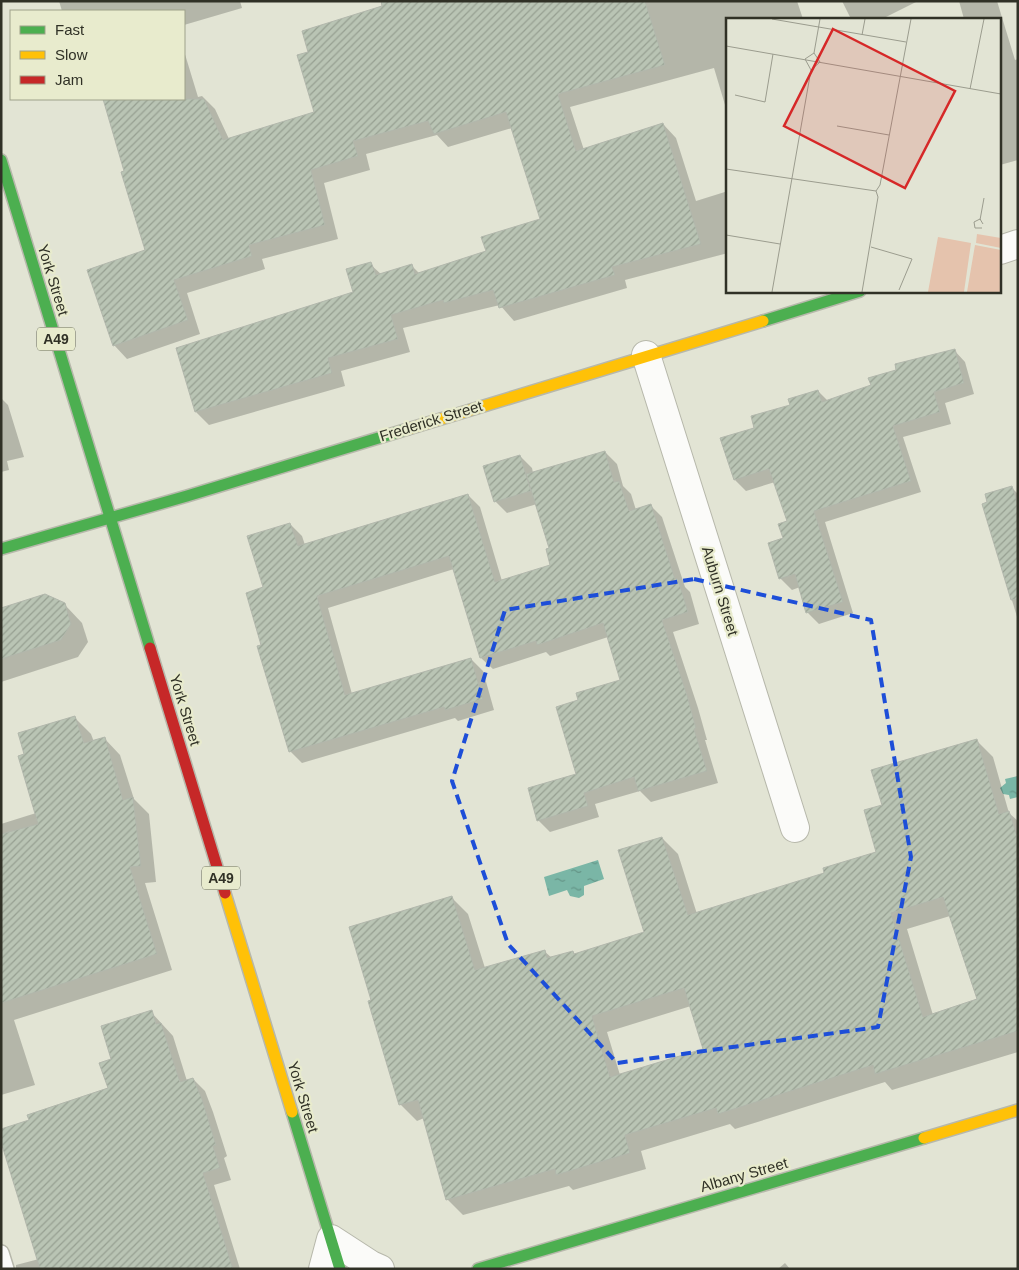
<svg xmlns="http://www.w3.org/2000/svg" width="1019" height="1270" viewBox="0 0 1019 1270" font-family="Arial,sans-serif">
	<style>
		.water { fill: url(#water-ripples) }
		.shadow { fill: #0003; fill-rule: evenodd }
		.building { fill: url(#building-hatch); stroke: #b2b7ac; fill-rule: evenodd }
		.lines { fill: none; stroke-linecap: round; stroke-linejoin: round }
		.lane-casing { stroke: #b7b8ab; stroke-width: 18 }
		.street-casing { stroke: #b7b8ab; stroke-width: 30 }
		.fast-casing { stroke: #b7b8ab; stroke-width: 14 }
		.slow-casing { stroke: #b7b8ab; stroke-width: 14 }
		.jam-casing { stroke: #b7b8ab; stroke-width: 14 }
		.lane { stroke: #fbfbf9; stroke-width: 15 }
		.street { stroke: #fbfbf9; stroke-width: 28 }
		.fast { stroke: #4caf50; stroke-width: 11 }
		.slow { stroke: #ffc107; stroke-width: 11 }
		.jam { stroke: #c62828; stroke-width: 11 }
		.marked { fill: none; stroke: #1d4ed8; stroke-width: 4; stroke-dasharray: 10 6; stroke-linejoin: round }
		.labels { text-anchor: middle; stroke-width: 4.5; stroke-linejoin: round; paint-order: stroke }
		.shield { fill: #e8ebcd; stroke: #676958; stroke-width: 1 }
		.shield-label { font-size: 14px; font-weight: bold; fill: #303126 }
		.street-label { font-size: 15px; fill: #303126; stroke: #e8ebcd }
		.inset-road { fill: none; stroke: #9b9c8e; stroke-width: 1 }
		.view { fill: #d62828; fill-opacity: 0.15; stroke: #d62828; stroke-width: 2.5 }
		.inset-edge { fill: none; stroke: #303126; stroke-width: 2.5 }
	</style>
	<defs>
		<pattern id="water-ripples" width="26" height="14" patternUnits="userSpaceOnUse" patternTransform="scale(1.25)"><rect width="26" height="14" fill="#7ab6a6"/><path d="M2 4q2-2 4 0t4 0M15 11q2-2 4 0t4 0" fill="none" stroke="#649587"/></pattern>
		<pattern id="building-hatch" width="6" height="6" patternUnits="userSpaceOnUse" patternTransform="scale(1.25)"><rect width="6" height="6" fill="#b9c4b4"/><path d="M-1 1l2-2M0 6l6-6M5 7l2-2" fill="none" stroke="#97a092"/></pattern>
	</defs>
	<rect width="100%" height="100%" fill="#e2e4d4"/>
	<!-- water -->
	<g class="water">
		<polygon points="1018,776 1018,797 1010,799 1009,795 1003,794 1000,788 1006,783 1005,779"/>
		<polygon points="598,860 604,879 584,886 584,895 579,898 570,896 567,890 549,896 544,877"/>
	</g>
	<!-- shadow -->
	<g class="shadow">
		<polygon points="59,1 240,1 242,8 184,25 184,11 62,11"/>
		<polygon points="570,1 797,1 803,19 728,19 728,115 714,68 570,107 584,150 663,124 676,138 696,201 728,191 728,253 625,280 627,288 514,321 500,305 403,328 410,352 341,371 345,386 209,425 196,412 354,293 370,264 382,275 411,265 420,274 487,252 541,220 512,128 448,147 437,135 366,154 370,170 324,183 338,239 262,259 265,269 187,293 200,334 127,359 114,345 147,251 104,99 184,99 184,51 198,97 202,96 215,109 229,139 315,113"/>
		<polygon points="842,1 918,1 882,19 851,19"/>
		<polygon points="959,1 997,1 1015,60 1018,59 1018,160 1000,165 1000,19 964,19"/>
		<polygon points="954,350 965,362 974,394 945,403 951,424 903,437 921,492 825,522 853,613 819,624 808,613 800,587 792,590 780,578 784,539 789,522 775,482 746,491 735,480 756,429 818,391 828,401 872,386 898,371"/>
		<polygon points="1,398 8,405 24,457 7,461 9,470 1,472"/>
		<polygon points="605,452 617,464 623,486 631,494 636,510 651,506 662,517 685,587 690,592 699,624 673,632 698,708 707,740 705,740 718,783 651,802 640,791 595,804 599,817 550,832 538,820 578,775 580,701 622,681 608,637 550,656 546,652 493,669 481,658 454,569 328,608 352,694 471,659 483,671 494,710 458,721 455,718 302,763 290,751 263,646 264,588 290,524 302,536 305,545 468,495 480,507 502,581 552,566 550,549 537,504 507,513 495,501 520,456 532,468 533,473"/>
		<polygon points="1012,488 1018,494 1018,620 983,505"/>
		<polygon points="65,605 82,623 88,642 78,657 1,682 1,609"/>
		<polygon points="75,718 91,734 94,742 104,738 120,755 134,799 149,814 156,882 145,883 172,970 14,1020 35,1085 1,1095 1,824 36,813 26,755"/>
		<path d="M977,741L993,757L1009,813L1018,821V1052L892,1090L885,1082L735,1129L730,1124L641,1151L646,1169L573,1190L569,1186L463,1215L447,1199L424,1118L417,1121L400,1104L372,1001L452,898L468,914L485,968L544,951L552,958L573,952L575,955L646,933L662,838L678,854L697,914L826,873L878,853L883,806ZM950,916L978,1000L933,1015L907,929ZM691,1006L705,1050L620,1075L607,1032Z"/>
		<polygon points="151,1012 173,1036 187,1081 193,1079 205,1091 213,1112 227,1156 224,1158 231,1180 214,1185 240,1269 16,1269 16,1265 39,1259 31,1121 110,1089 113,1059"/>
		<polygon points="785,1263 790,1269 778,1269"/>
	</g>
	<!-- building -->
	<g class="building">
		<polygon points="381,1 645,1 665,65 558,94 576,151 663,123 701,244 612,267 615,275 499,308 493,290 444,303 443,300 391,315 398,339 328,358 332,373 195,412 176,348 353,292 346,269 371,262 376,275 412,264 415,274 486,251 481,237 540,219 506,112 434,134 428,121 353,141 358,156 311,170 325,225 249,245 252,256 174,280 188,320 113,346 87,270 145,250 121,172 124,171 103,99 204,99 223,140 314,112 297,55 308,52 302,31 382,6"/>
		<polygon points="955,349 964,383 934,392 940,412 893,426 911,481 814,511 843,602 806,613 795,574 779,579 768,543 783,538 778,524 787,521 769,469 734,480 720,438 754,428 751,416 790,405 788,399 818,390 822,402 871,385 868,378 896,370 895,364"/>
		<polygon points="605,451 614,482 619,481 629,511 651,504 675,579 678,579 688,612 662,620 687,695 696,728 694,729 707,771 638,791 634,777 584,793 588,806 537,821 528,788 576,774 556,707 578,700 576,693 620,680 603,623 537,645 536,641 480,658 449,556 317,596 345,695 471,658 483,699 445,710 444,707 289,752 257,646 261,645 246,593 263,587 247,536 290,523 298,546 468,494 495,582 550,565 546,549 549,548 526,474"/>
		<polygon points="520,455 531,491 494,502 483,466"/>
		<polygon points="1012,486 1018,505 1018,599 1011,600 982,504 987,502 985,494"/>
		<polygon points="45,594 65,603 71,624 61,640 1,659 1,608"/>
		<polygon points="75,716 84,743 105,737 123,800 133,797 141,866 130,867 157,954 1,1003 1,834 38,824 18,756 24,754 18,733"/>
		<path d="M977,739L999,814L1009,811L1018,839V1031L875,1074L873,1065L718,1114L716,1108L625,1135L630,1153L556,1175L555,1169L446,1200L418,1100L399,1105L368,1001L371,1000L349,927L452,896L475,970L545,950L547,958L573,951L574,954L644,932L618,850L662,837L688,915L824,873L823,868L876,852L864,810L882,805L871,770ZM943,897L977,999L923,1017L891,913ZM684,988L703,1049L610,1077L592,1016Z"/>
		<polygon points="152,1010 156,1024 161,1023 180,1082 193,1078 202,1099 216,1145 213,1146 220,1168 203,1173 233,1269 40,1269 1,1142 1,1129 29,1120 27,1115 108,1088 99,1063 111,1059 101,1026"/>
	</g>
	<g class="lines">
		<!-- lane casing -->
		<g class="lane-casing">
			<polyline id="lane" points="1,1253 6,1269"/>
		</g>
		<!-- street casing -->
		<g class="street-casing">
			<g id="street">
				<polyline points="1000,250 1018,244"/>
				<polyline points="646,355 795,828"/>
				<polyline points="323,1269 331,1239 371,1265 380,1269"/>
			</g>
		</g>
		<!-- fast casing -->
		<g class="fast-casing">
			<g id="fast">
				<polyline points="1,160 150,648"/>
				<polyline points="763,321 860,291"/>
				<polyline points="1,549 187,496 408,429"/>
				<polyline points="292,1112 340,1269"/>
				<polyline points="478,1269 924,1138"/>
			</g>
		</g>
		<!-- slow casing -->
		<g class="slow-casing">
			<g id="slow">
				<polyline points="408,429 763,321"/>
				<polyline points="225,893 292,1112"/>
				<polyline points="924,1138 1018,1110"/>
			</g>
		</g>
		<!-- jam casing -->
		<g class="jam-casing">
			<polyline id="jam" points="150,648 225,893"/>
		</g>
		<!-- lane -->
		<use href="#lane" class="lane"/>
		<!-- street -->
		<use href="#street" class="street"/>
		<!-- fast -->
		<use href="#fast" class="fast"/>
		<!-- slow -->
		<use href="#slow" class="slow"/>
		<!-- jam -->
		<use href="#jam" class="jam"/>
	</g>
	<!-- marked area -->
	<path class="marked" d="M694,579L871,620L911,857L878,1027L617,1063L508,944L452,781L505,610Z"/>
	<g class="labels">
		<!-- shield labels -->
		<g class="shield">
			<rect x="37" y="327.5" width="38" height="23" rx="4"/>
			<rect x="202" y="866.5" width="38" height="23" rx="4"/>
		</g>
		<g class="shield-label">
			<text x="56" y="344">A49</text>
			<text x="221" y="883">A49</text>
		</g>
		<!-- street labels -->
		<g class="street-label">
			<text transform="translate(53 280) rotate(73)" y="5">York Street</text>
			<text transform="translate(431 421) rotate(-17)" y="5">Frederick Street</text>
			<text transform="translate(720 591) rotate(73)" y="5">Auburn Street</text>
			<text transform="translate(185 710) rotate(73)" y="5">York Street</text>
			<text transform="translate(303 1097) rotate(73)" y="5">York Street</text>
			<text transform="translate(744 1175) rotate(-16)" y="5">Albany Street</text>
		</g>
	</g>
	<!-- overview -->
	<g transform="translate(726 18)">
		<rect width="275" height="275" fill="#e2e4d4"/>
		<path d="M251,216L275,220V230L250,225ZM212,219L245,225L238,274H202ZM249,227L275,232V274H241Z" fill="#e5c3ad"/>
		<path class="inset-road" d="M46,1L180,24M136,17L139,1M0,28L275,76M88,35L94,1M85,52L79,41L88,35M244,71L258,1M9,77L39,84L47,36M111,108L163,117M0,151L150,173M254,202L258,180M256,210H249L248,204L254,201L257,206M0,217L54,226M145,229L186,241L173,272M46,274L85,52L94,44L88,35M136,274L152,179L150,173L154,167L185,1"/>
		<path class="view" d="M107,11L229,73L179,170L58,108Z"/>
		<rect width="275" height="275" class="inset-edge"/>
	</g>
	<!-- border -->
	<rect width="1019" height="1270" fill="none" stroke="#303126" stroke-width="5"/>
	<!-- legend -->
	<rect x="10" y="10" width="175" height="90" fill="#e8ebcd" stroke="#9ea18a"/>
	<rect x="20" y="26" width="25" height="8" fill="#4caf50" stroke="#9ea18a"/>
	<text x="55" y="35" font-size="15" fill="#303126">Fast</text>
	<rect x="20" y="51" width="25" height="8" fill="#ffc107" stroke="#9ea18a"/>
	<text x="55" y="60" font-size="15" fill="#303126">Slow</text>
	<rect x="20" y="76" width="25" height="8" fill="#c62828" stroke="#9ea18a"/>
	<text x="55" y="85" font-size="15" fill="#303126">Jam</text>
</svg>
